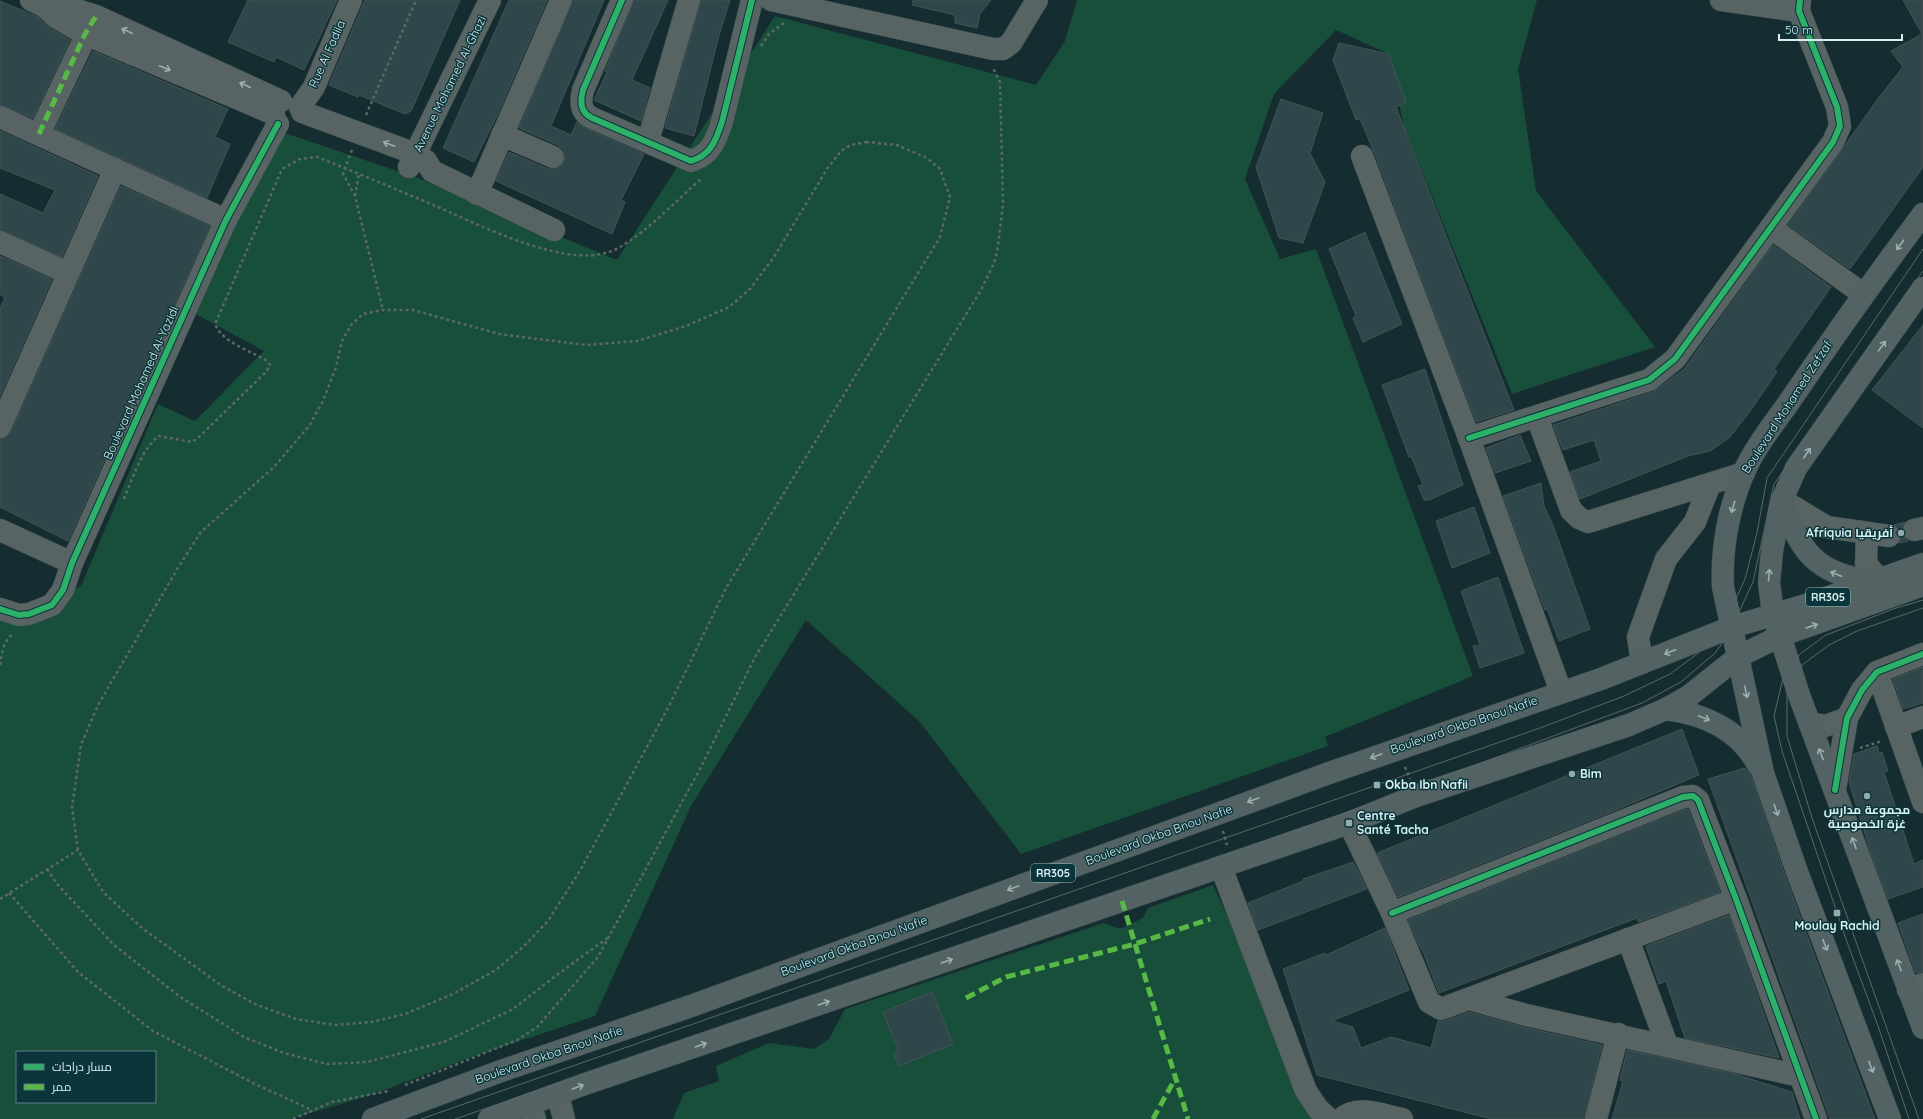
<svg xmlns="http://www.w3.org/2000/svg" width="1923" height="1119" viewBox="0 0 1923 1119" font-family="Quicksand,Cairo,sans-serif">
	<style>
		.green { fill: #184f3b; fill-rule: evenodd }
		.building { fill: #2f464b; stroke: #425357 }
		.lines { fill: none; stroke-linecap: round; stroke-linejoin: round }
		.minor-casing { stroke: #374a4c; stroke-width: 23 }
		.major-casing { stroke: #374a4c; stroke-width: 23 }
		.path { stroke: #5c6868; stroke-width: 2.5; stroke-dasharray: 3 3; stroke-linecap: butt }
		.minor { stroke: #586363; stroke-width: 22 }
		.major { stroke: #536364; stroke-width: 22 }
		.tram { stroke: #5b6868; stroke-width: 1 }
		.quiet { stroke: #58b947; stroke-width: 5; stroke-dasharray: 10 5; stroke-linecap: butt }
		.cycleway-casing { stroke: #0a353b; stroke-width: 8 }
		.cycleway { stroke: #2db169; stroke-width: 6 }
		.oneway { stroke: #9eafb1 }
		.oneway2 { stroke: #9cafb2 }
		.poi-dot { fill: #94aaad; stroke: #0a353b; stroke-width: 1.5 }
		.labels { text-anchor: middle; stroke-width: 3; stroke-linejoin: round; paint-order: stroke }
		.shield { fill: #0a353b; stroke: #9ab6ba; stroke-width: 1 }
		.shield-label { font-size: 11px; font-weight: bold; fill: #d8eef1 }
		.street-label { font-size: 12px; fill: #d8eef1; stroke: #0a353b }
		.poi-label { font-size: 12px; font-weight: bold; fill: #d8eef1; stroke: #0a353b; text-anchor: start }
	</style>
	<rect width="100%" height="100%" fill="#152d30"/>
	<!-- green -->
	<g class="green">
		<path d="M1077,0H1537L1518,69L1536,191L1655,347L1512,394L1404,127L1389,54L1336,30L1274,94L1245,179L1280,259L1316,249L1473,676L1325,737L1328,746L1021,854L920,722L806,620L691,806L595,1016L466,1059L374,1094L291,1119H0V615L81,586L158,404L195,421L264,351L196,314L273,129L418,178L617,260L775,16L1036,85L1065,41ZM17,1052H155V1102H17Z"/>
		<polygon points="1213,885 1320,1119 673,1119 684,1093 719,1081 716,1066 769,1043 814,1049 829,1039 845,1009 1104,923 1120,929 1143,918 1148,908"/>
	</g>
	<!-- building -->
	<g class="building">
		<polygon points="248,0 337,0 304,70 276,57 274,62 228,42"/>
		<polygon points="365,0 460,0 420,91 411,111 405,114 359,95 358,97 329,85"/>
		<polygon points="509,0 547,0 496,118 474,162 443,148"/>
		<polygon points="573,0 604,0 551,126 571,135 577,122 587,129 644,154 621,200 625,202 612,234 496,181 509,152 548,169 555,169 560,167 564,162 565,155 563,149 558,145 519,128"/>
		<polygon points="634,0 668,0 632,80 650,88 641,121 594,100 607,72 605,71"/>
		<polygon points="701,0 730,0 718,39 694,136 665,128"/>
		<polygon points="913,0 991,0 980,14 977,28 955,23 955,15 912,5"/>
		<polygon points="1903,0 1923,0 1923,167 1850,269 1788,225 1880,96 1903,67 1891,51 1922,34"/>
		<polygon points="0,1 38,17 51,29 70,40 33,118 0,105"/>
		<polygon points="1339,43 1389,54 1406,103 1396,107 1514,410 1476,422 1374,152 1360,119 1356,120 1333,60"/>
		<polygon points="93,51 228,109 215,137 230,144 207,198 55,129"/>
		<polygon points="1281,99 1323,113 1310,153 1325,182 1303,243 1279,238 1256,167"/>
		<polygon points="0,131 98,176 62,257 0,230 0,194 43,213 55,190 0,168"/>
		<polygon points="121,186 210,226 68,541 0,507 0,439 7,437 11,432"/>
		<polygon points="1365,232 1402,324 1363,342 1353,318 1356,316 1329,249"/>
		<polygon points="1773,245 1831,287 1774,369 1777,372 1748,414 1729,438 1710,451 1688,456 1580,499 1570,472 1601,461 1594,440 1563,450 1553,425 1653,392 1684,369"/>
		<polygon points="0,256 52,279 0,396 0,308 5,298 0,294"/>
		<polygon points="1923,325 1923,428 1872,390"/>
		<polygon points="1425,369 1463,485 1429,500 1424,500 1418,486 1423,485 1411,456 1409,457 1382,385"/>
		<polygon points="1520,435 1531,461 1495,473 1486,448"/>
		<polygon points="1541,483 1544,506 1554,528 1590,629 1559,641 1547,609 1545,610 1503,496"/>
		<polygon points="1474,507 1490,553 1452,568 1436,521"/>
		<polygon points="1905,522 1902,527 1902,532 1908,541 1899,543 1901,537 1901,532 1894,525"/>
		<polygon points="1498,577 1524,653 1480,668 1473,646 1480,645 1461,591"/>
		<polygon points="1923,667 1923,703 1903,709 1893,679"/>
		<polygon points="1682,729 1699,775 1606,814 1398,897 1377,853"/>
		<polygon points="1877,746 1879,753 1882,752 1888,771 1884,772 1914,864 1923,860 1923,887 1888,899 1871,853 1849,782 1854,754"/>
		<polygon points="1745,768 1751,775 1784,873 1875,1119 1830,1119 1708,779"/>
		<polygon points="1686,809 1688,809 1720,892 1638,922 1637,918 1439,993 1422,949 1421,949 1408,920"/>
		<polygon points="1353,862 1367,889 1258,930 1248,903 1303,881 1303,879"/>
		<polygon points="1923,914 1923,972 1916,973 1898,923"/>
		<polygon points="1729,915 1758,997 1779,1058 1685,1038 1666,981 1659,984 1646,946"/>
		<polygon points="1385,928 1409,990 1332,1021 1353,1027 1361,1048 1391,1037 1431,1048 1438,1021 1445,1021 1469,1012 1523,1027 1602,1045 1584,1119 1492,1119 1317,1075 1283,969 1325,953 1326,955"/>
		<polygon points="932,992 953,1044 899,1066 894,1054 899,1052 883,1012"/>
		<polygon points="1627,1050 1735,1074 1792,1092 1800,1119 1612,1119 1623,1081 1620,1080"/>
	</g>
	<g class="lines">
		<!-- minor casing -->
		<g class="minor-casing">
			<g id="minor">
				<polyline points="31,0 44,6 57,18 85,34 274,114"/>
				<path d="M622,0L583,90C580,102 580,112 592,118L691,161C711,155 716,140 722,122L752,0"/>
				<polyline points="771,0 993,49 1003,49 1011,43 1037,0"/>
				<polyline points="1721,0 1799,11"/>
				<polyline points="44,6 64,6 96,16 281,101"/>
				<polyline points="300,107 314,87 351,0"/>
				<polyline points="302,112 416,154 426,161 432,171 554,230"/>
				<polyline points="0,117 226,220"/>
				<polyline points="39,134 92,23"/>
				<polyline points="502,135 553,157"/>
				<polyline points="648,141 689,0"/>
				<polyline points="1362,156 1469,438 1561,692"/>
				<polyline points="409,167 490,0"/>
				<polyline points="477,194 561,0"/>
				<polyline points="1771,228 1863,294"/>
				<polyline points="0,242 68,273"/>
				<polyline points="1537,417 1571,510 1579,518 1588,522 1744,473"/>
				<polyline points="0,427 115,169"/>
				<polyline points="1469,438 1649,380 1675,359 1833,142 1840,126 1837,107 1799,11 1800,0"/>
				<polyline points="1782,500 1827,527 1889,536"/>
				<polyline points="0,530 72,563"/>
				<polyline points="1914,530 1923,528"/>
				<polyline points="1867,533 1866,564 1880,580"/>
				<polyline points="0,609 19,615 29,614 52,605 63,590 72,563 226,220 278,124"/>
				<polyline points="1642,663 1638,637 1666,559 1695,522 1710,484"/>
				<polyline points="1877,672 1923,802"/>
				<polyline points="1810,723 1825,726 1847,718"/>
				<polyline points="1896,727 1923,717"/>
				<polyline points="1835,790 1847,718 1862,690 1877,672 1923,654"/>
				<polyline points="1349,823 1392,913 1429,1002 1441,1009 1736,899"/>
				<polyline points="1221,867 1306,1091 1318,1109 1329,1119"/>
				<polyline points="1392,913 1683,797 1693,796 1698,800 1736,899 1816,1119"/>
				<polyline points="1628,939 1667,1045"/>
				<polyline points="1908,990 1923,984"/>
				<polyline points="1469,999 1526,1015 1800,1076"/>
				<polyline points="558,1095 564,1119"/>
				<polyline points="530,1104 535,1119"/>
				<path d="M1341,1119C1358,1104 1382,1115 1402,1119"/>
				<polyline points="1596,1119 1618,1034"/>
			</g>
		</g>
		<!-- major casing -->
		<g class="major-casing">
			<g id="major">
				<polyline points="1923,288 1796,468 1782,500 1772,551 1769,583 1773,614 1799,695 1923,1028"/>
				<path d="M1782,500C1800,551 1815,574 1871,581"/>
				<path d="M1666,709C1704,714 1740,730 1758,765"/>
				<polyline points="373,1119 501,1071 691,1006 1332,772 1601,679 1732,627 1806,605 1923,564"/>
				<polyline points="489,1119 585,1084 1349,823 1416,796 1629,725 1666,709 1689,696 1738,657 1780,636 1923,585"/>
				<path d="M1890,1119L1796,869L1763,773L1723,587C1721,549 1729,508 1743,474C1755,446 1777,420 1794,395C1836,333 1879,273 1923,214"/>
			</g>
		</g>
		<!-- path -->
		<g class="path">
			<polyline points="761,46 769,34 784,23"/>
			<polyline points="366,115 416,0"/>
			<polygon points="866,142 897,145 927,158 940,169 950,197 940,237 726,588 669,706 581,869 548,921 523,947 496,970 453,994 405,1014 372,1022 335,1025 296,1019 257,1005 222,986 142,928 103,892 78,850 72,807 81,745 98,705 179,566 201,532 274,467 309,426 323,401 336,367 342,341 351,325 363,314 383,310 413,310 499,334 586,345 637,341 686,326 729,307 750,289 774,257 827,169 841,151 851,145"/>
			<polyline points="352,150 343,174 355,196 383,310"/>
			<polyline points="355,196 359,174"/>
			<path d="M124,499C132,480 142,448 159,436L192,442L200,436L266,372L270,365L266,360C250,351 222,342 215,324L282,169L300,159L317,157C355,172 393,188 431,204C476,223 561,268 609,252C635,244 679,198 701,179"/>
			<path d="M0,665C2,653 3,641 14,633"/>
			<polyline points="1860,748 1882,741"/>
			<polyline points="1405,767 1410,779"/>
			<polyline points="1223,831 1227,845"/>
			<polyline points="47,869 57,884 114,945 179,996 244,1037 284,1053 327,1064 367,1062 444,1042 513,1009 554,977 609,937"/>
			<polyline points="9,893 78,972 153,1031 255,1084 312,1110"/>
			<polyline points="0,899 78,850"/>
			<polyline points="405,1085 517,1040 537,1027 598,957 701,767 754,659 981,290 994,263 997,252 1003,205 1000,82 993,68"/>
			<polyline points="293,1119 332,1102 389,1091"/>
		</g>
		<!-- minor -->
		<use href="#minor" class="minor"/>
		<!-- major -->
		<use href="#major" class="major"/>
		<!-- tram -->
		<g class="tram">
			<polyline points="421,1119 1540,728 1624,696 1670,674 1697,654 1713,639 1729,614 1745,579 1757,533 1767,478 1923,249"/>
			<polyline points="455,1119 1172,874 1379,801 1642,703 1681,682 1715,653 1721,645 1732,627 1753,582 1774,484 1923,271"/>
			<polyline points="1909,1119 1878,1026 1847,942 1782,751 1774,716 1783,678 1800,654 1826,635 1896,608 1923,600"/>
			<polyline points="1919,1119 1812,818 1787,736 1787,692 1802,665 1829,645 1857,631 1923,608"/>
		</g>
		<!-- quiet -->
		<g class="quiet">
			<polyline points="39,134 85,34 96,16"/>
			<polyline points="1122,901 1188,1119"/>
			<polyline points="966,998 1006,977 1135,944 1210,919"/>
			<polyline points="1153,1119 1176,1077"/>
		</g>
		<!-- cycleway casing -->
		<g class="cycleway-casing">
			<g id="cycleway">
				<path d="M622,0L583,90C580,102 580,112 592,118L691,161C711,155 716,140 722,122L752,0"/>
				<polyline points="1469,438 1649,380 1675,359 1833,142 1840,126 1837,107 1799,11 1800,0"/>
				<polyline points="0,609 19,615 29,614 52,605 63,590 72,563 226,220 278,124"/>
				<polyline points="1835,790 1847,718 1862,690 1877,672 1923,654"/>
				<polyline points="1392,913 1683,797 1693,796 1698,800 1736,899 1816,1119"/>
			</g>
		</g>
		<!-- cycleway -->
		<use href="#cycleway" class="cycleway"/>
	</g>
	<!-- one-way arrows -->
	<defs><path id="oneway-shaft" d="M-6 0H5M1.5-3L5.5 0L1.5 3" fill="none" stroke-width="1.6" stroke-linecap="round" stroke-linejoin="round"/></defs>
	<g class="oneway">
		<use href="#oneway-shaft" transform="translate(127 31) rotate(-155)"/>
		<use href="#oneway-shaft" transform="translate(165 68) rotate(23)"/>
		<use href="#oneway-shaft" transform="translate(245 85) rotate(-155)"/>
		<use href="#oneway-shaft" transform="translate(389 144) rotate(-159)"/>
	</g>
	<g class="oneway2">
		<use href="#oneway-shaft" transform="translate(1900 245) rotate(127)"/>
		<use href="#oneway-shaft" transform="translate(1882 346) rotate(-54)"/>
		<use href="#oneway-shaft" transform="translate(1807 453) rotate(-56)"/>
		<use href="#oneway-shaft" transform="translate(1733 507) rotate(107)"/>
		<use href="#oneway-shaft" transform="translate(1836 574) rotate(-158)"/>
		<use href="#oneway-shaft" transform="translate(1769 575) rotate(-85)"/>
		<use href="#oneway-shaft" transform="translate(1812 626) rotate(-19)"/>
		<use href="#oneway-shaft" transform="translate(1670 652) rotate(159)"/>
		<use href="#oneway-shaft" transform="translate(1746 692) rotate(78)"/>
		<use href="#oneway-shaft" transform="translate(1704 718) rotate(22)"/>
		<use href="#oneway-shaft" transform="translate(1821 754) rotate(-111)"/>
		<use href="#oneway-shaft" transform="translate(1376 756) rotate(160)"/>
		<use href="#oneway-shaft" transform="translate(1253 800) rotate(160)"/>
		<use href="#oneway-shaft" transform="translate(1776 810) rotate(71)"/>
		<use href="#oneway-shaft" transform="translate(1854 843) rotate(-110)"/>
		<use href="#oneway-shaft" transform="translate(1013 888) rotate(160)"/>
		<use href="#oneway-shaft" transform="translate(1825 945) rotate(69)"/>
		<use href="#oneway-shaft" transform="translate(947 961) rotate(-19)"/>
		<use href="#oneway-shaft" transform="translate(1899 965) rotate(-110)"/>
		<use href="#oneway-shaft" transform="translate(824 1003) rotate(-19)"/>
		<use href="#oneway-shaft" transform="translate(701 1045) rotate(-19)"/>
		<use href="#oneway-shaft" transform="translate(1871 1067) rotate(69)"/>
		<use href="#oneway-shaft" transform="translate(578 1087) rotate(-20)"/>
	</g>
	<!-- markers -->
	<g class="poi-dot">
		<circle cx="1901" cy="533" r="4"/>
		<circle cx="1572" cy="774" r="4"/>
		<rect x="1373" y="781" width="8" height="8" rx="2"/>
		<circle cx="1867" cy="796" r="4"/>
		<rect x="1345" y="819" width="8" height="8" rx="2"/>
		<rect x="1833" y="909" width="8" height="8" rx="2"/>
	</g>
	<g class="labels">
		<!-- shield labels -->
		<g class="shield">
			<rect x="1806" y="588" width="44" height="18" rx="3"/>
			<rect x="1031" y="864" width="44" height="18" rx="3"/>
		</g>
		<g class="shield-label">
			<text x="1828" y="601">RR305</text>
			<text x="1053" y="877">RR305</text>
		</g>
		<!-- street labels -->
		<g class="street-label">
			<text transform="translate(327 54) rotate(-66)" y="4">Rue Al Fadila</text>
			<text transform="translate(450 84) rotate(-64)" y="4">Avenue Mohamed Al-Ghazi</text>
			<text transform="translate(141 383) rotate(-66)" y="4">Boulevard Mohamed Al-Yazidi</text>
			<text transform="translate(1787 407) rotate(-57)" y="4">Boulevard Mohamed Zefzaf</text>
			<text transform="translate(1464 725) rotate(-19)" y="4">Boulevard Okba Bnou Nafie</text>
			<text transform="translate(1159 835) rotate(-20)" y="4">Boulevard Okba Bnou Nafie</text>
			<text transform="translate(854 946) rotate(-20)" y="4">Boulevard Okba Bnou Nafie</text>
			<text transform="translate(549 1055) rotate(-19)" y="4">Boulevard Okba Bnou Nafie</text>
		</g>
		<!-- poi labels -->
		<g class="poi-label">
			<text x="1893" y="537" text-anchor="end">Afriquia أفريقيا</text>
			<text x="1580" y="778">Bim</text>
			<text x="1385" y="789">Okba Ibn Nafii</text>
			<text x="1867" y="814" text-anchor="middle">مجموعة مدارس<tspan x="1867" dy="14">غزة الخصوصية</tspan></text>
			<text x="1357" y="820">Centre<tspan x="1357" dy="14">Santé Tacha</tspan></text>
			<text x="1837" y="930" text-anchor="middle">Moulay Rachid</text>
		</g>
	</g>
	<!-- legend -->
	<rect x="16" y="1051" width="140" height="52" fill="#0a353b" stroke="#5c7f84"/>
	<rect x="24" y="1064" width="20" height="6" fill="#2db169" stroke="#5c7f84"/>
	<text x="52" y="1071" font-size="12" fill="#d8eef1">مسار دراجات</text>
	<rect x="24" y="1084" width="20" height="6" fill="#58b947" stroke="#5c7f84"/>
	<text x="52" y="1091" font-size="12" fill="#d8eef1">ممر</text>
	<!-- scale -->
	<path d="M1779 34v6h123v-6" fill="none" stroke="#d8eef1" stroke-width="2"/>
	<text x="1785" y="34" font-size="12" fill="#d8eef1" stroke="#0a353b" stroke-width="3" paint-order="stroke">50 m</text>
</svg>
